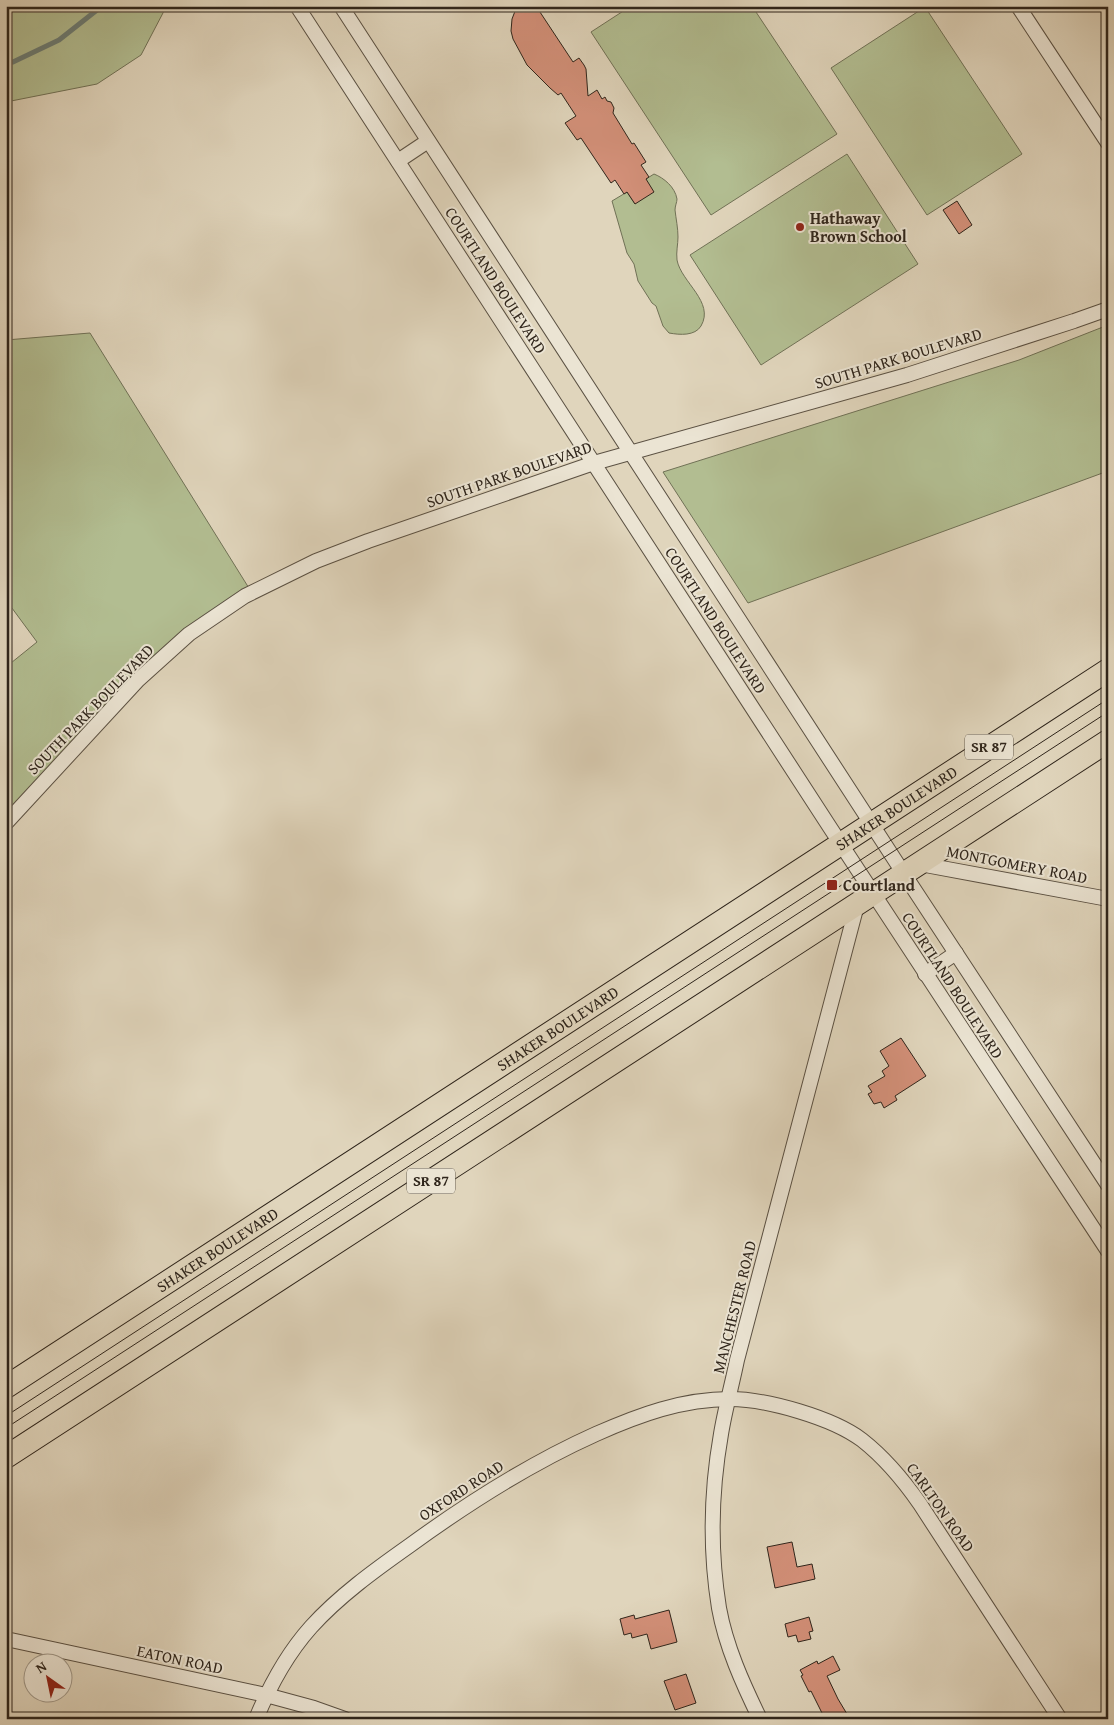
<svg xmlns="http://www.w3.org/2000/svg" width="1114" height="1725" viewBox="0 0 1114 1725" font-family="'Gentium Book Plus',serif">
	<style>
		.green { fill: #b2bd91; stroke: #707156 }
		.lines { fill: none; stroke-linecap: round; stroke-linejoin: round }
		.stream { stroke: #6c7d76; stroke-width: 5 }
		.building { fill: #d39079; stroke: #2f251b }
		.street-casing { stroke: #5b5143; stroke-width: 16 }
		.primary-casing { stroke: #2f251b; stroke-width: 24 }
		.street { stroke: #ebe4d3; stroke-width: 14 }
		.primary { stroke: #e0d5bc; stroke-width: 22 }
		.tram { stroke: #2f251b; stroke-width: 1 }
		.poi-dot { fill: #8f2418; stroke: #ebe4d3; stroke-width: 2 }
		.labels { text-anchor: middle; stroke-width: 4; stroke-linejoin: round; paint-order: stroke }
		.shield { fill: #ebe4d3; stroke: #675e52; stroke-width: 1 }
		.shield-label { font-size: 15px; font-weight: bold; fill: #2f251b }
		.poi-label { font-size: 16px; font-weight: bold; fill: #2f251b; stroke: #ebe4d3; text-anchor: start }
		.street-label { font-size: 16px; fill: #2f251b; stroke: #ebe4d3 }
	</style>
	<rect width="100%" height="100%" fill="#e0d5bc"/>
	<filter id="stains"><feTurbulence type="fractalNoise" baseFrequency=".004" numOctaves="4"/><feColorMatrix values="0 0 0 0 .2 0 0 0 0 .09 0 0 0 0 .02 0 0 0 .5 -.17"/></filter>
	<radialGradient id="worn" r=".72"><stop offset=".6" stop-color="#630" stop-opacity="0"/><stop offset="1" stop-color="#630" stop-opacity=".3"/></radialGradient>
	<!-- green -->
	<g class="green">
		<polygon points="6,6 171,6 164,11 141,55 97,84 6,102"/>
		<polygon points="631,6 752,6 837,134 711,215 591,32"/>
		<polygon points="925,7 1022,154 927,215 831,68"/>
		<polygon points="847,154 918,264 761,365 690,255"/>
		<path d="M654,174C664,178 675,187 677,199C677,202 675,206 675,210C676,219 678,228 678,237C678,244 676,252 677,260C681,282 715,302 701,326C695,336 680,335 669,333L663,326L656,306L652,303L638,281L634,264L627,253L612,201L627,192L635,204L646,179Z"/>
		<polygon points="1108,325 1108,471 748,603 663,472 1019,360"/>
		<polygon points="90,333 252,593 189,634 6,823 6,667 37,642 6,600 6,340"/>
	</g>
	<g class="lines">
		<!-- stream -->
		<polyline class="stream" points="6,62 13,62 59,40 97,10 99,6"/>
	</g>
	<!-- building -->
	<g class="building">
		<polygon points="517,6 536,6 573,62 579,58 584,65 586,69 588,96 597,90 602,99 605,97 607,101 611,102 614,108 613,113 632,144 634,143 646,162 641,165 649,177 646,179 654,192 635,204 627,192 624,194 615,180 611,183 581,138 577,140 565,123 576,116 561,93 558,95 550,88 527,65 513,39 511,31 512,19"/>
		<polygon points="957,201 972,225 959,234 943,210"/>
		<polygon points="901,1038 926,1076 895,1096 897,1100 884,1108 881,1102 874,1104 868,1094 872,1092 868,1086 885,1076 882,1071 889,1066 880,1051"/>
		<polygon points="792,1542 797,1567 812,1564 815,1579 775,1588 767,1547"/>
		<polygon points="669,1610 677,1642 651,1649 647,1634 632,1638 631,1633 624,1635 620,1619 634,1615 635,1619"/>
		<polygon points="809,1617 813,1631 809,1632 811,1639 798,1642 796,1635 788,1637 785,1624"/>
		<polygon points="833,1656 840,1670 827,1676 838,1699 850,1719 825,1719 811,1691 809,1692 801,1676 803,1675 800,1670 817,1661 818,1664"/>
		<polygon points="686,1674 696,1703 675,1710 664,1681"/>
	</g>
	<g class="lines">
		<!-- street casing -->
		<g class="street-casing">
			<g id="street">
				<polyline points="297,6 831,829 1108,1251"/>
				<polyline points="341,6 904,874 1108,1185"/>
				<polyline points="1018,6 1108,143"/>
				<polyline points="398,161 428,141"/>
				<polyline points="6,823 138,680 189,634 245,596 316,561 368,541 594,463 907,375 1074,321 1108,309"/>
				<polyline points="920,864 1108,899"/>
				<polyline points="925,974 956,953"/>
				<polyline points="6,1639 266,1695 314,1708 345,1719"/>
				<path d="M256,1719C270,1685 286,1655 311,1627C339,1596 375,1570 409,1546C468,1503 529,1464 596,1434C639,1415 682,1399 730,1399C767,1399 833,1418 862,1440C885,1458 904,1481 920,1504L1060,1719"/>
				<path d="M760,1719C743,1684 726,1647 719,1608C710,1552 711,1491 721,1434C725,1409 732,1385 737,1360L857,905"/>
			</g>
		</g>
		<!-- primary casing -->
		<g class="primary-casing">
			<g id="primary">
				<path id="s1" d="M6,1387L1108,670"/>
				<polyline points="6,1457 1108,741"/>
			</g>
		</g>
		<!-- street -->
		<use href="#street" class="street"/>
		<!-- primary -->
		<use href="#primary" class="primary"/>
		<!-- tram -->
		<g class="tram">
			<polyline points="6,1416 1108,699"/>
			<polyline points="6,1428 1108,712"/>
		</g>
	</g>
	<!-- markers -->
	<g class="poi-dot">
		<circle cx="800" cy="227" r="5"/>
		<rect x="826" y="879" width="12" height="12" rx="2.5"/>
	</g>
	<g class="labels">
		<!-- shield labels -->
		<g class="shield">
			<rect x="965" y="734.5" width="48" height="25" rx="4"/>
			<rect x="407" y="1168.5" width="48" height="25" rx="4"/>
		</g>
		<g class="shield-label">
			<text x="989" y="752">SR 87</text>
			<text x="431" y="1186">SR 87</text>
		</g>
		<!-- poi labels -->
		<g class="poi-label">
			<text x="810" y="224">Hathaway<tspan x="810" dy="18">Brown School</tspan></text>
			<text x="843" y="891">Courtland</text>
		</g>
		<!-- street labels -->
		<g class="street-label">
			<text transform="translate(496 280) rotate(57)" y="6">COURTLAND BOULEVARD</text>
			<text transform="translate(898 358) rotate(-17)" y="6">SOUTH PARK BOULEVARD</text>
			<text transform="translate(509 474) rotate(-19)" y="6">SOUTH PARK BOULEVARD</text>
			<text transform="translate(716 620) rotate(57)" y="6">COURTLAND BOULEVARD</text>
			<text transform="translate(90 709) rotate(-46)" y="6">SOUTH PARK BOULEVARD</text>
			<text dy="6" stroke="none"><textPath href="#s1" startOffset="1062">SHAKER BOULEVARD</textPath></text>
			<text transform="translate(1017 864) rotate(11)" y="6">MONTGOMERY ROAD</text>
			<text transform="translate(953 985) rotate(57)" y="6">COURTLAND BOULEVARD</text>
			<text dy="6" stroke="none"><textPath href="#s1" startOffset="658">SHAKER BOULEVARD</textPath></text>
			<text dy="6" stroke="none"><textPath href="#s1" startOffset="252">SHAKER BOULEVARD</textPath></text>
			<text transform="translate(734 1307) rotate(-76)" y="6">MANCHESTER ROAD</text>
			<text transform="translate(461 1490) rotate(-33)" y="6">OXFORD ROAD</text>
			<text transform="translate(941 1507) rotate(55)" y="6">CARLTON ROAD</text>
			<text transform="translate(180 1659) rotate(12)" y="6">EATON ROAD</text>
		</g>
	</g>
	<!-- margin -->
	<rect width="1114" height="1725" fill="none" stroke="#e0d5bc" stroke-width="25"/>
	<rect x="8" y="8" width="1099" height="1710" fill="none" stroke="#2f251b" stroke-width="2.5"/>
	<rect x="12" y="12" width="1089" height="1700" fill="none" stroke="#2f251b"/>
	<!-- north arrow -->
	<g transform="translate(48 1678) rotate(327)"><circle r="24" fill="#ebe4d3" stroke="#a09889"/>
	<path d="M0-4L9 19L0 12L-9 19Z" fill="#8f2418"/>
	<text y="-8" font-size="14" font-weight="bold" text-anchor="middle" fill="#2f251b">N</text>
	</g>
	<rect width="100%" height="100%" filter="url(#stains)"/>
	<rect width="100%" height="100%" fill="url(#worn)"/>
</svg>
